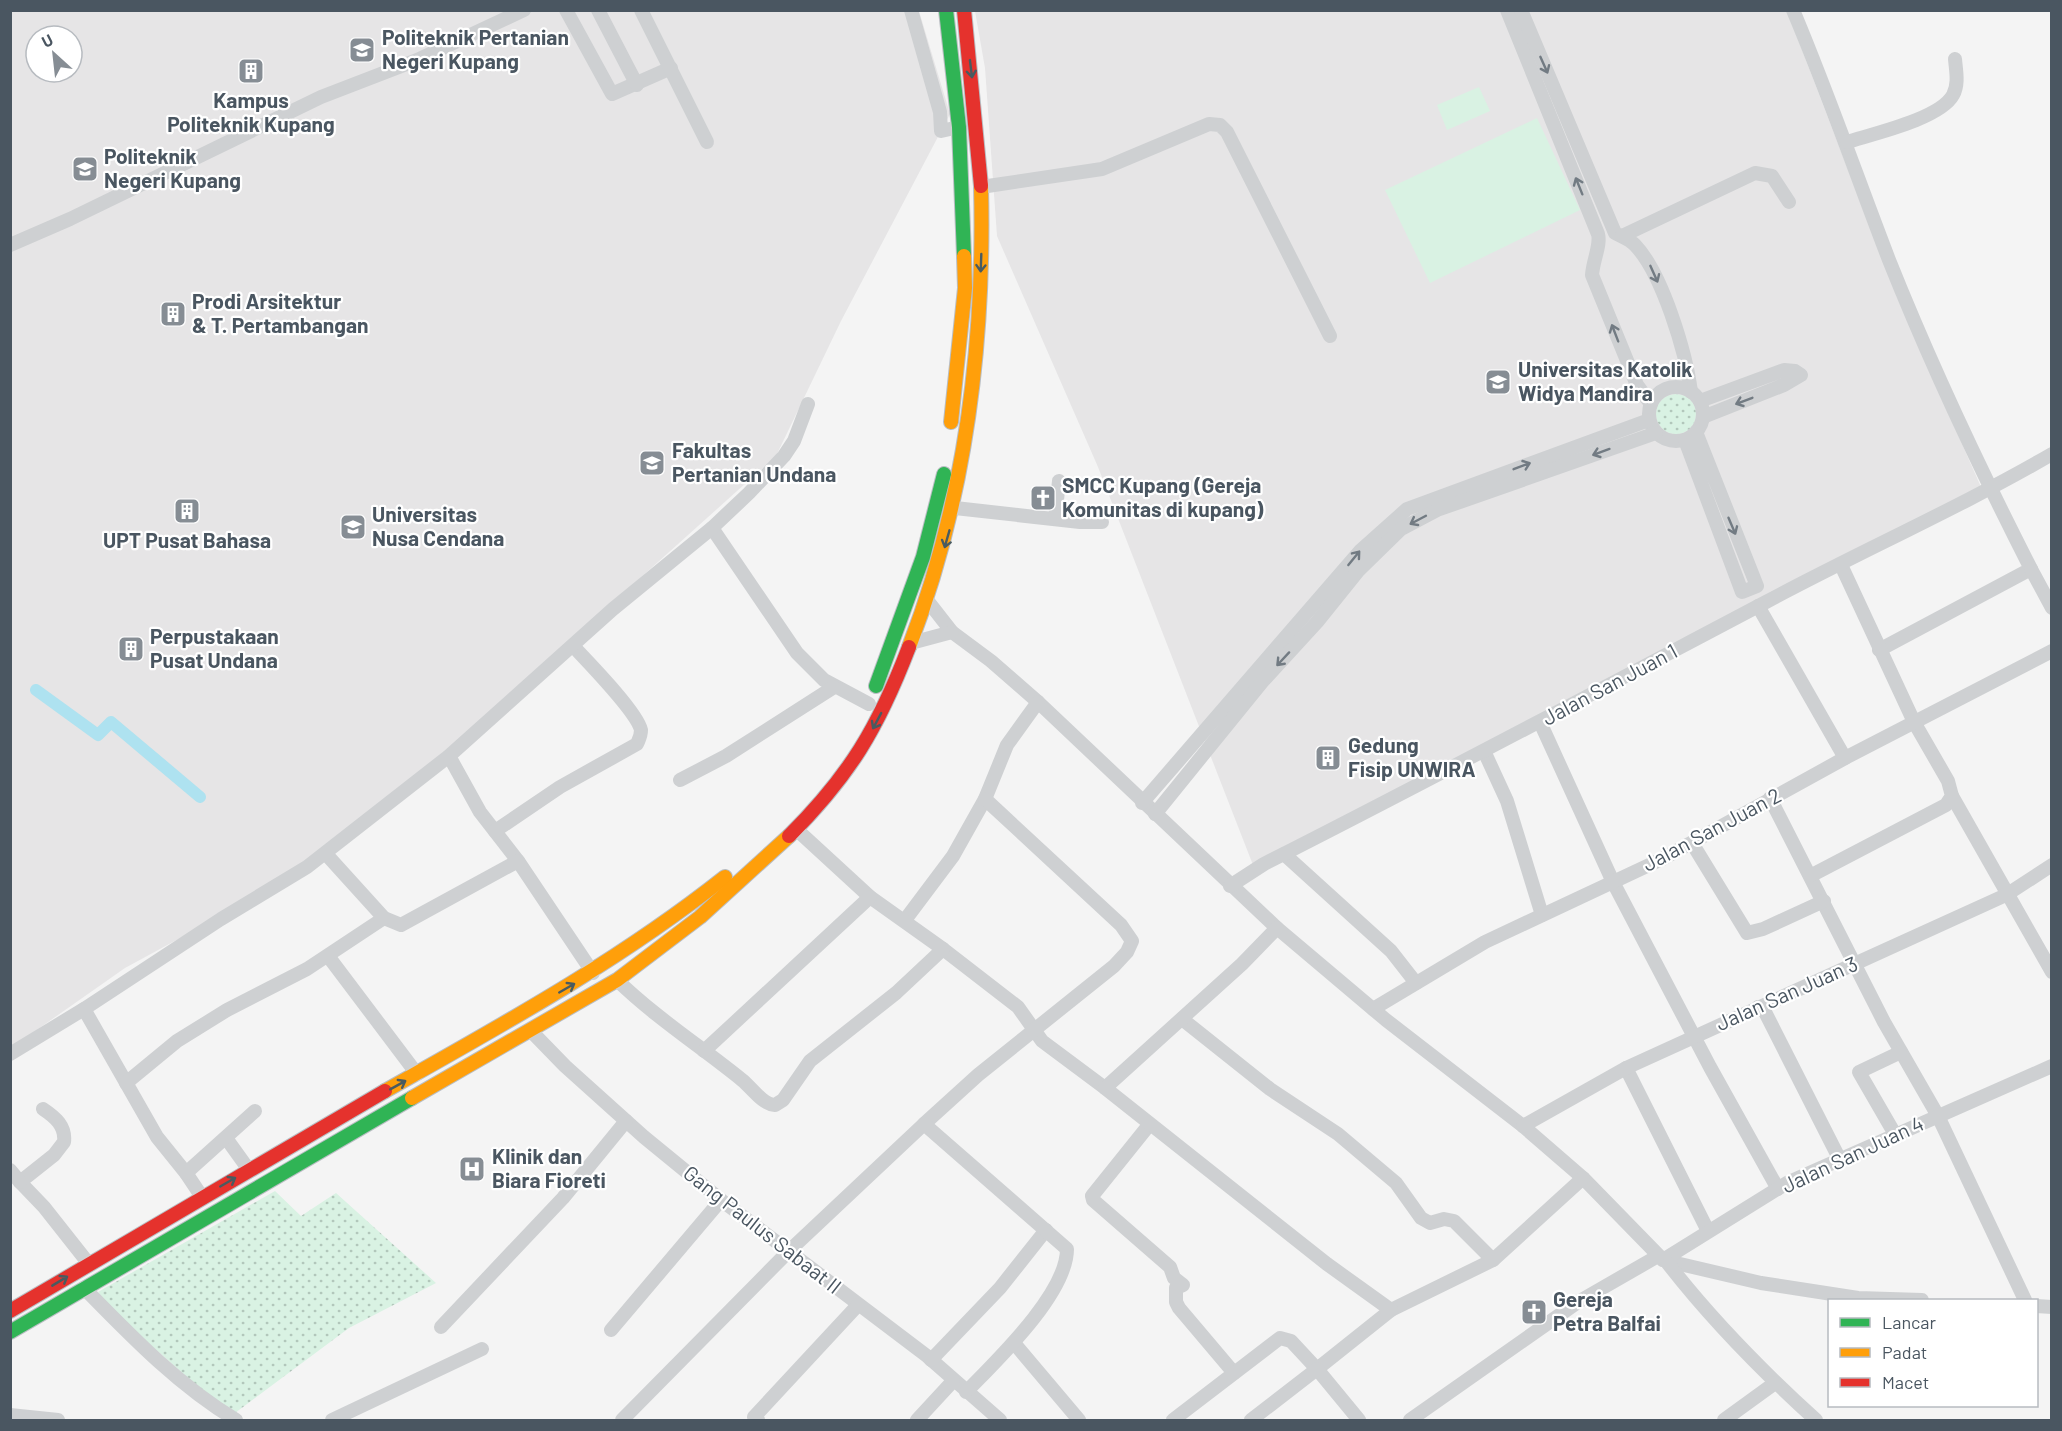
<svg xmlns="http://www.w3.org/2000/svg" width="2062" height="1431" viewBox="0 0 2062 1431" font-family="Barlow,sans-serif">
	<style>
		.education { fill: #e6e5e6; fill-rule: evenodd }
		.grass { fill: url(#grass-dots) }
		.pitch { fill: #d9f2e3 }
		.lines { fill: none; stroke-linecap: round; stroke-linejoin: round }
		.canal { stroke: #aee2f0; stroke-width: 12 }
		.fast-casing { stroke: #b9bec3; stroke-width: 16 }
		.slow-casing { stroke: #b9bec3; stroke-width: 16 }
		.jam-casing { stroke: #b9bec3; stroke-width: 16 }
		.street { stroke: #ced0d2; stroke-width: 14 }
		.fast { stroke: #30b455; stroke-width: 14 }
		.slow { stroke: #ff9f0a; stroke-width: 14 }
		.jam { stroke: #e5322d; stroke-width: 14 }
		.oneway { stroke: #727b83 }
		.oneway2 { stroke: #495b60 }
		.labels { text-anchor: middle; stroke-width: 4.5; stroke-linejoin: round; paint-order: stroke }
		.poi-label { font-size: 21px; font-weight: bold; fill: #4a5661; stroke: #fff; text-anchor: start }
		.street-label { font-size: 21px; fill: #4a5661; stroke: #fff }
	</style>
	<defs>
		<pattern id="grass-dots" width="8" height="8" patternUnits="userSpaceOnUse" patternTransform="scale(1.5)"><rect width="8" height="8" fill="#d9f2e3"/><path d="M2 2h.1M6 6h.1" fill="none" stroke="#b2c7bb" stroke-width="1.8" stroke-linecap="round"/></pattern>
	</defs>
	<rect width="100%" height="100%" fill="#f4f4f4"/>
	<!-- education -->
	<g class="education">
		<path d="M11,11H919L950,114L841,321L776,456L481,721L362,819L263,893L125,968L11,1048ZM36,36H72V72H36Z"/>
		<polygon points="975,11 1787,11 1897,297 1981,487 1253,865 1098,467 997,236 985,68"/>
	</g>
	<!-- grass -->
	<g class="grass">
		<circle cx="1676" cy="414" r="20"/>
		<polygon points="275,1191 301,1216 336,1193 436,1283 349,1328 231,1416 110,1309 98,1292"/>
	</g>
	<!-- pitch -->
	<g class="pitch">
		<polygon points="1479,87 1490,111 1447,130 1437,105"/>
		<polygon points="1537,118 1580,210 1430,283 1385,190"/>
	</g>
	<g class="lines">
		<!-- canal -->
		<polyline class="canal" points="36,690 98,735 111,722 200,797"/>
		<!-- fast casing -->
		<g class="fast-casing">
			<g id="fast">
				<polyline points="946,10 959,127 964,256"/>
				<polyline points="876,686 923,557 944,474"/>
				<polyline points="10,1332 412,1098"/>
			</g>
		</g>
		<!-- slow casing -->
		<g class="slow-casing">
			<g id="slow">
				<polyline points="951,422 965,288 964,256"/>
				<path d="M909,647C966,499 985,345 981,186"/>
				<path d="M385,1091C502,1025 619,961 725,877"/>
				<polyline points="412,1098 617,980 700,917 789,836"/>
			</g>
		</g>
		<!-- jam casing -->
		<g class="jam-casing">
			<g id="jam">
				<polyline points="964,10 981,186"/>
				<path d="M789,836C850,775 878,728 909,647"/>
				<polyline points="10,1311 385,1091"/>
			</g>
		</g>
		<!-- street -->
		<g class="street">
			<polyline points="566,10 612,94 671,68"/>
			<polyline points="598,10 637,85"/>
			<polyline points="641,10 707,142"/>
			<polyline points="911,10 940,112 941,131 959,127"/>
			<path d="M1507,10L1598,234C1601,245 1593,260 1592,275L1637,385L1651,404"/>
			<path d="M1521,10L1615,233C1622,237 1629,239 1635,245C1662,273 1686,352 1691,392"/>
			<path d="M1793,10C1828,93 1857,177 1889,260C1931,365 1980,469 2031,569L1879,650"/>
			<path d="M1847,142C1872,134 1940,119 1953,95C1959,84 1956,71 1955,59"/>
			<polyline points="981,187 1102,169 1209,124 1220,125 1227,132 1330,336"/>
			<polyline points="1622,236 1755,173 1772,176 1789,202"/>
			<polyline points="10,245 70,219 321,97 417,60 524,10"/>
			<circle cx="1676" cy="414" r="27"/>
			<polyline points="1700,401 1784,370 1795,371 1801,375 1784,385 1703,417"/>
			<polyline points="1685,440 1742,592 1757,586 1696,432"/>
			<polyline points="955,508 1080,522 1102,522"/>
			<polyline points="1055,519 1059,481"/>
			<polyline points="712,528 797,653 824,680 869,704"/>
			<polyline points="2031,569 2052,608"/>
			<polyline points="927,600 952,632 991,661 1038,702 1277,928 1386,1020 1523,1126 1583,1178 1663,1260 1761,1283 1858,1298 1922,1300"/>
			<polyline points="1758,606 1845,758"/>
			<polyline points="911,643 952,632"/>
			<polyline points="1540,722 1613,882 1710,1067 1778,1189"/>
			<polyline points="1484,751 1507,801 1542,915"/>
			<polyline points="449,756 480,812 518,861 593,973"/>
			<polyline points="680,780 726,756 834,687"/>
			<polyline points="1952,796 2052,972"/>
			<polyline points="1770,798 1884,1022 1938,1116 2025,1300"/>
			<polyline points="1142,803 1360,551 1407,509 1649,420"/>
			<polyline points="1155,814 1262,682 1317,622 1358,571 1401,529 1437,510 1656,433"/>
			<path d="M495,831L560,787L637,744C639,739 641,736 641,730C637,712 588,662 573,646"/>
			<polyline points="1692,843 1747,933 1763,929 1824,901"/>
			<polyline points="326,854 384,918 401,925 518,861"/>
			<polyline points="1284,854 1391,951 1416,983"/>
			<polyline points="1812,875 1946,805 1952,796 1948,781 1914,722 1841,565"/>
			<path d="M1230,886L1264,864C1432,779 1599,690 1766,602C1861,551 1959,508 2052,454"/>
			<polyline points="905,920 953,856 985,799 1007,745 1038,702"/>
			<polyline points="943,949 1018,1007 1042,1041 1105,1088"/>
			<polyline points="328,956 417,1074"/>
			<path d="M617,980C655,1017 700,1046 742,1080C752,1088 762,1104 775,1105L783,1100L810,1061L896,993L943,949L870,897L796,829"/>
			<polyline points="1758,1007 1765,1012 1839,1158"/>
			<polyline points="84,1009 157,1137 186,1173 202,1197"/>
			<polyline points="1373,1009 1485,942 1662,859 1845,758 2052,651"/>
			<polyline points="1182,1019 1270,1089 1338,1134 1396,1183 1421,1218 1430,1223 1444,1219 1454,1221 1493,1260"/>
			<polyline points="531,1031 565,1066 644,1137 721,1200 927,1356 1000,1420"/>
			<polyline points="704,1051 870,897"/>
			<polyline points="10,1054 84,1009 221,919 307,867 449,756 613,609 712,528 749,493 784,456 794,441 808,404"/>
			<polyline points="1626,1068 1708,1231"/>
			<polyline points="126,1083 177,1041 227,1010 307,969 384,918"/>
			<path d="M43,1109C55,1117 66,1126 64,1142L54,1155L20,1182L44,1207L89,1264"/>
			<polyline points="924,1124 978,1075 1114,966 1127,952 1132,941 1121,925 985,799"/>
			<polyline points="1149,1125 1092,1196 1093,1200 1170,1267 1174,1278 1183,1285 1176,1288 1176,1302 1179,1308 1234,1373"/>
			<polyline points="1523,1126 1626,1068 2006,895 2052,865"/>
			<polyline points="1896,1136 1859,1072 1901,1052"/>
			<polyline points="226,1138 249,1170"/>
			<polyline points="10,1170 20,1182"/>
			<polyline points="186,1173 255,1111"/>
			<polyline points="1663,1260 1787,1183 2052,1066"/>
			<path d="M1666,1261C1710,1318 1762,1371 1816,1420"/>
			<path d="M84,1288C131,1336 178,1385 236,1420"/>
			<polyline points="2036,1306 2052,1307"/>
			<polyline points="1391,1310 1493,1260 1583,1178"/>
			<polyline points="441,1327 563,1198 626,1121"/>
			<polyline points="611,1330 721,1200"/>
			<polyline points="1014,1343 1079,1420"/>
			<polyline points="931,1360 1000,1288 1046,1230"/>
			<polyline points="10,1415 58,1420"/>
			<polyline points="332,1420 482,1349"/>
			<path d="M622,1420L790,1250L924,1124L1067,1249C1067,1294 996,1361 966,1392"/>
			<polyline points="758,1420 754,1417 858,1305"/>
			<polyline points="917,1420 953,1381"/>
			<polyline points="1173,1420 1280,1338 1291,1341 1317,1369 1391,1310 1327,1264 1105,1088 1242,964 1277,928"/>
			<polyline points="1251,1420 1317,1369 1359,1420"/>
			<polyline points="1410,1420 1578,1302 1658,1256"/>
			<polyline points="1724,1420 1775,1383"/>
		</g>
		<!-- fast -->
		<use href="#fast" class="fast"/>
		<!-- slow -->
		<use href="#slow" class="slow"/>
		<!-- jam -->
		<use href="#jam" class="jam"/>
	</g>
	<!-- one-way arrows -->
	<defs><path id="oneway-shaft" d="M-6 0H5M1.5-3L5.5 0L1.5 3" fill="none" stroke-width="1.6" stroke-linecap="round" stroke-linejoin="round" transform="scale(1.5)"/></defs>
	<g class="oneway">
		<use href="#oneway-shaft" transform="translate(1544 65) rotate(66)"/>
		<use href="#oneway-shaft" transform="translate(1579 186) rotate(-112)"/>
		<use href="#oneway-shaft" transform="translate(1654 274) rotate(66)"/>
		<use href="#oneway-shaft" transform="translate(1615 333) rotate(-111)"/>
		<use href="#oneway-shaft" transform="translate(1744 401) rotate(159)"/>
		<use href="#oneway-shaft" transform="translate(1601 452) rotate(160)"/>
		<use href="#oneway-shaft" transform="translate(1522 466) rotate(-21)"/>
		<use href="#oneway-shaft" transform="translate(1418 520) rotate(152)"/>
		<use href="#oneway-shaft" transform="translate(1732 526) rotate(67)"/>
		<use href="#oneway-shaft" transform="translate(1354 558) rotate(-51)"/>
		<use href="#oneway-shaft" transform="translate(1283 659) rotate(133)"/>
	</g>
	<g class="oneway2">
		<use href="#oneway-shaft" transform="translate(971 69) rotate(83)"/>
		<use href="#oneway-shaft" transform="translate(981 263) rotate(92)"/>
		<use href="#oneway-shaft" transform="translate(947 539) rotate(106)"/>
		<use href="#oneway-shaft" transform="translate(877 721) rotate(118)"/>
		<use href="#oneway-shaft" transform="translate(567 988) rotate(-30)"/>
		<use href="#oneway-shaft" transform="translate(398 1085) rotate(-29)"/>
		<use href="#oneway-shaft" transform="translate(228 1182) rotate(-30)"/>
		<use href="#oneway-shaft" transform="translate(60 1281) rotate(-31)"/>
	</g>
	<!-- icons -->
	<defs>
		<g id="university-square" transform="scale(1.35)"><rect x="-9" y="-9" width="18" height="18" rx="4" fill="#868d94" stroke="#fff"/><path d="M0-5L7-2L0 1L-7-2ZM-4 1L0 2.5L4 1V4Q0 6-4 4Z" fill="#fff"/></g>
		<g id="building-square" transform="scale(1.35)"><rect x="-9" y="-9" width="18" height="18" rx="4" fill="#868d94" stroke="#fff"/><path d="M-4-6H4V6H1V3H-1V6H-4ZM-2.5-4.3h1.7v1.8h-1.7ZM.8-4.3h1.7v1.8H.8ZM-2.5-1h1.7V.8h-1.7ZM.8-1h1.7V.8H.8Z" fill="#fff"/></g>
		<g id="church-square" transform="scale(1.35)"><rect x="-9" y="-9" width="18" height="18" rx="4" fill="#868d94" stroke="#fff"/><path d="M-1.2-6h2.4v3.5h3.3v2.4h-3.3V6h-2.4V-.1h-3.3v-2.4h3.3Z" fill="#fff"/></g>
		<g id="hospital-square" transform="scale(1.35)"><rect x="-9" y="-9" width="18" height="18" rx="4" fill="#868d94" stroke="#fff"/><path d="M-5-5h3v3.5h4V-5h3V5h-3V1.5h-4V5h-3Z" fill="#fff"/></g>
	</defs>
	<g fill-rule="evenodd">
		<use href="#university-square" x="362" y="50"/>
		<use href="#building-square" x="251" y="71"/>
		<use href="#university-square" x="85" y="169"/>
		<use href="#building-square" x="173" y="314"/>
		<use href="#university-square" x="1498" y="382"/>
		<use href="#university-square" x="652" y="463"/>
		<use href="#church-square" x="1043" y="498"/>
		<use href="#building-square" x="187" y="511"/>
		<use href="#university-square" x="353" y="527"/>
		<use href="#building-square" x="131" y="649"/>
		<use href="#building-square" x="1328" y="758"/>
		<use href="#hospital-square" x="472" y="1169"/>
		<use href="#church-square" x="1534" y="1312"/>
	</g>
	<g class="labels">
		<!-- poi labels -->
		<g class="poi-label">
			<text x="382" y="45">Politeknik Pertanian<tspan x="382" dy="24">Negeri Kupang</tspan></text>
			<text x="251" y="108" text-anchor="middle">Kampus<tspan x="251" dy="24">Politeknik Kupang</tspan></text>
			<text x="104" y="164">Politeknik<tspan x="104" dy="24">Negeri Kupang</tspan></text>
			<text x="192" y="309">Prodi Arsitektur<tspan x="192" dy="24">&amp; T. Pertambangan</tspan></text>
			<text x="1518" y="377">Universitas Katolik<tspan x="1518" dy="24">Widya Mandira</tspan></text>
			<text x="672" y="458">Fakultas<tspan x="672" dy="24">Pertanian Undana</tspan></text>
			<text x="1062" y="493">SMCC Kupang (Gereja<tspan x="1062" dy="24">Komunitas di kupang)</tspan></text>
			<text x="372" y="522">Universitas<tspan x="372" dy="24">Nusa Cendana</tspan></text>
			<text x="187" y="548" text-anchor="middle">UPT Pusat Bahasa</text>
			<text x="150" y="644">Perpustakaan<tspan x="150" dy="24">Pusat Undana</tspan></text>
			<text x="1348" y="753">Gedung<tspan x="1348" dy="24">Fisip UNWIRA</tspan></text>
			<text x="492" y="1164">Klinik dan<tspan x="492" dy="24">Biara Fioreti</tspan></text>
			<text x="1553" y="1307">Gereja<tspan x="1553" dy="24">Petra Balfai</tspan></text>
		</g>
		<!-- street labels -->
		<g class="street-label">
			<text transform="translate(1610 685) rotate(-28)" y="7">Jalan San Juan 1</text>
			<text transform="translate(1712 830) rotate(-28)" y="7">Jalan San Juan 2</text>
			<text transform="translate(1787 994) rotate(-24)" y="7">Jalan San Juan 3</text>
			<text transform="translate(1853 1155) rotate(-25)" y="7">Jalan San Juan 4</text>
			<text transform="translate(762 1230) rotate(38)" y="7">Gang Paulus Sabaat II</text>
		</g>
	</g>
	<!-- border -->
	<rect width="2062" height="1431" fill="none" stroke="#4a5661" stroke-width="24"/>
	<!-- legend -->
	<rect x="1828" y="1299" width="210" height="108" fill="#ffffff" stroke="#b7bbc0" stroke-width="1.5"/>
	<rect x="1840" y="1318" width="30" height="9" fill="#30b455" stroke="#b7bbc0" stroke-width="1.5"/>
	<text x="1882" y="1329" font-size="18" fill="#4a5661">Lancar</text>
	<rect x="1840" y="1348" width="30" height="9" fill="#ff9f0a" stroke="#b7bbc0" stroke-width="1.5"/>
	<text x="1882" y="1359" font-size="18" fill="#4a5661">Padat</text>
	<rect x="1840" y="1378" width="30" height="9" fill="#e5322d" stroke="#b7bbc0" stroke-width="1.5"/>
	<text x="1882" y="1389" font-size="18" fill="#4a5661">Macet</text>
	<!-- north arrow -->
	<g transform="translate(54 54) rotate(333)"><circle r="28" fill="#ffffff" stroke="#b7bbc0" stroke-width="1.5"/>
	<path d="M0-4.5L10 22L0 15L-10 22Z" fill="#868d94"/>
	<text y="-9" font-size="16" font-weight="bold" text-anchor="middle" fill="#4a5661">U</text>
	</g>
</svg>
